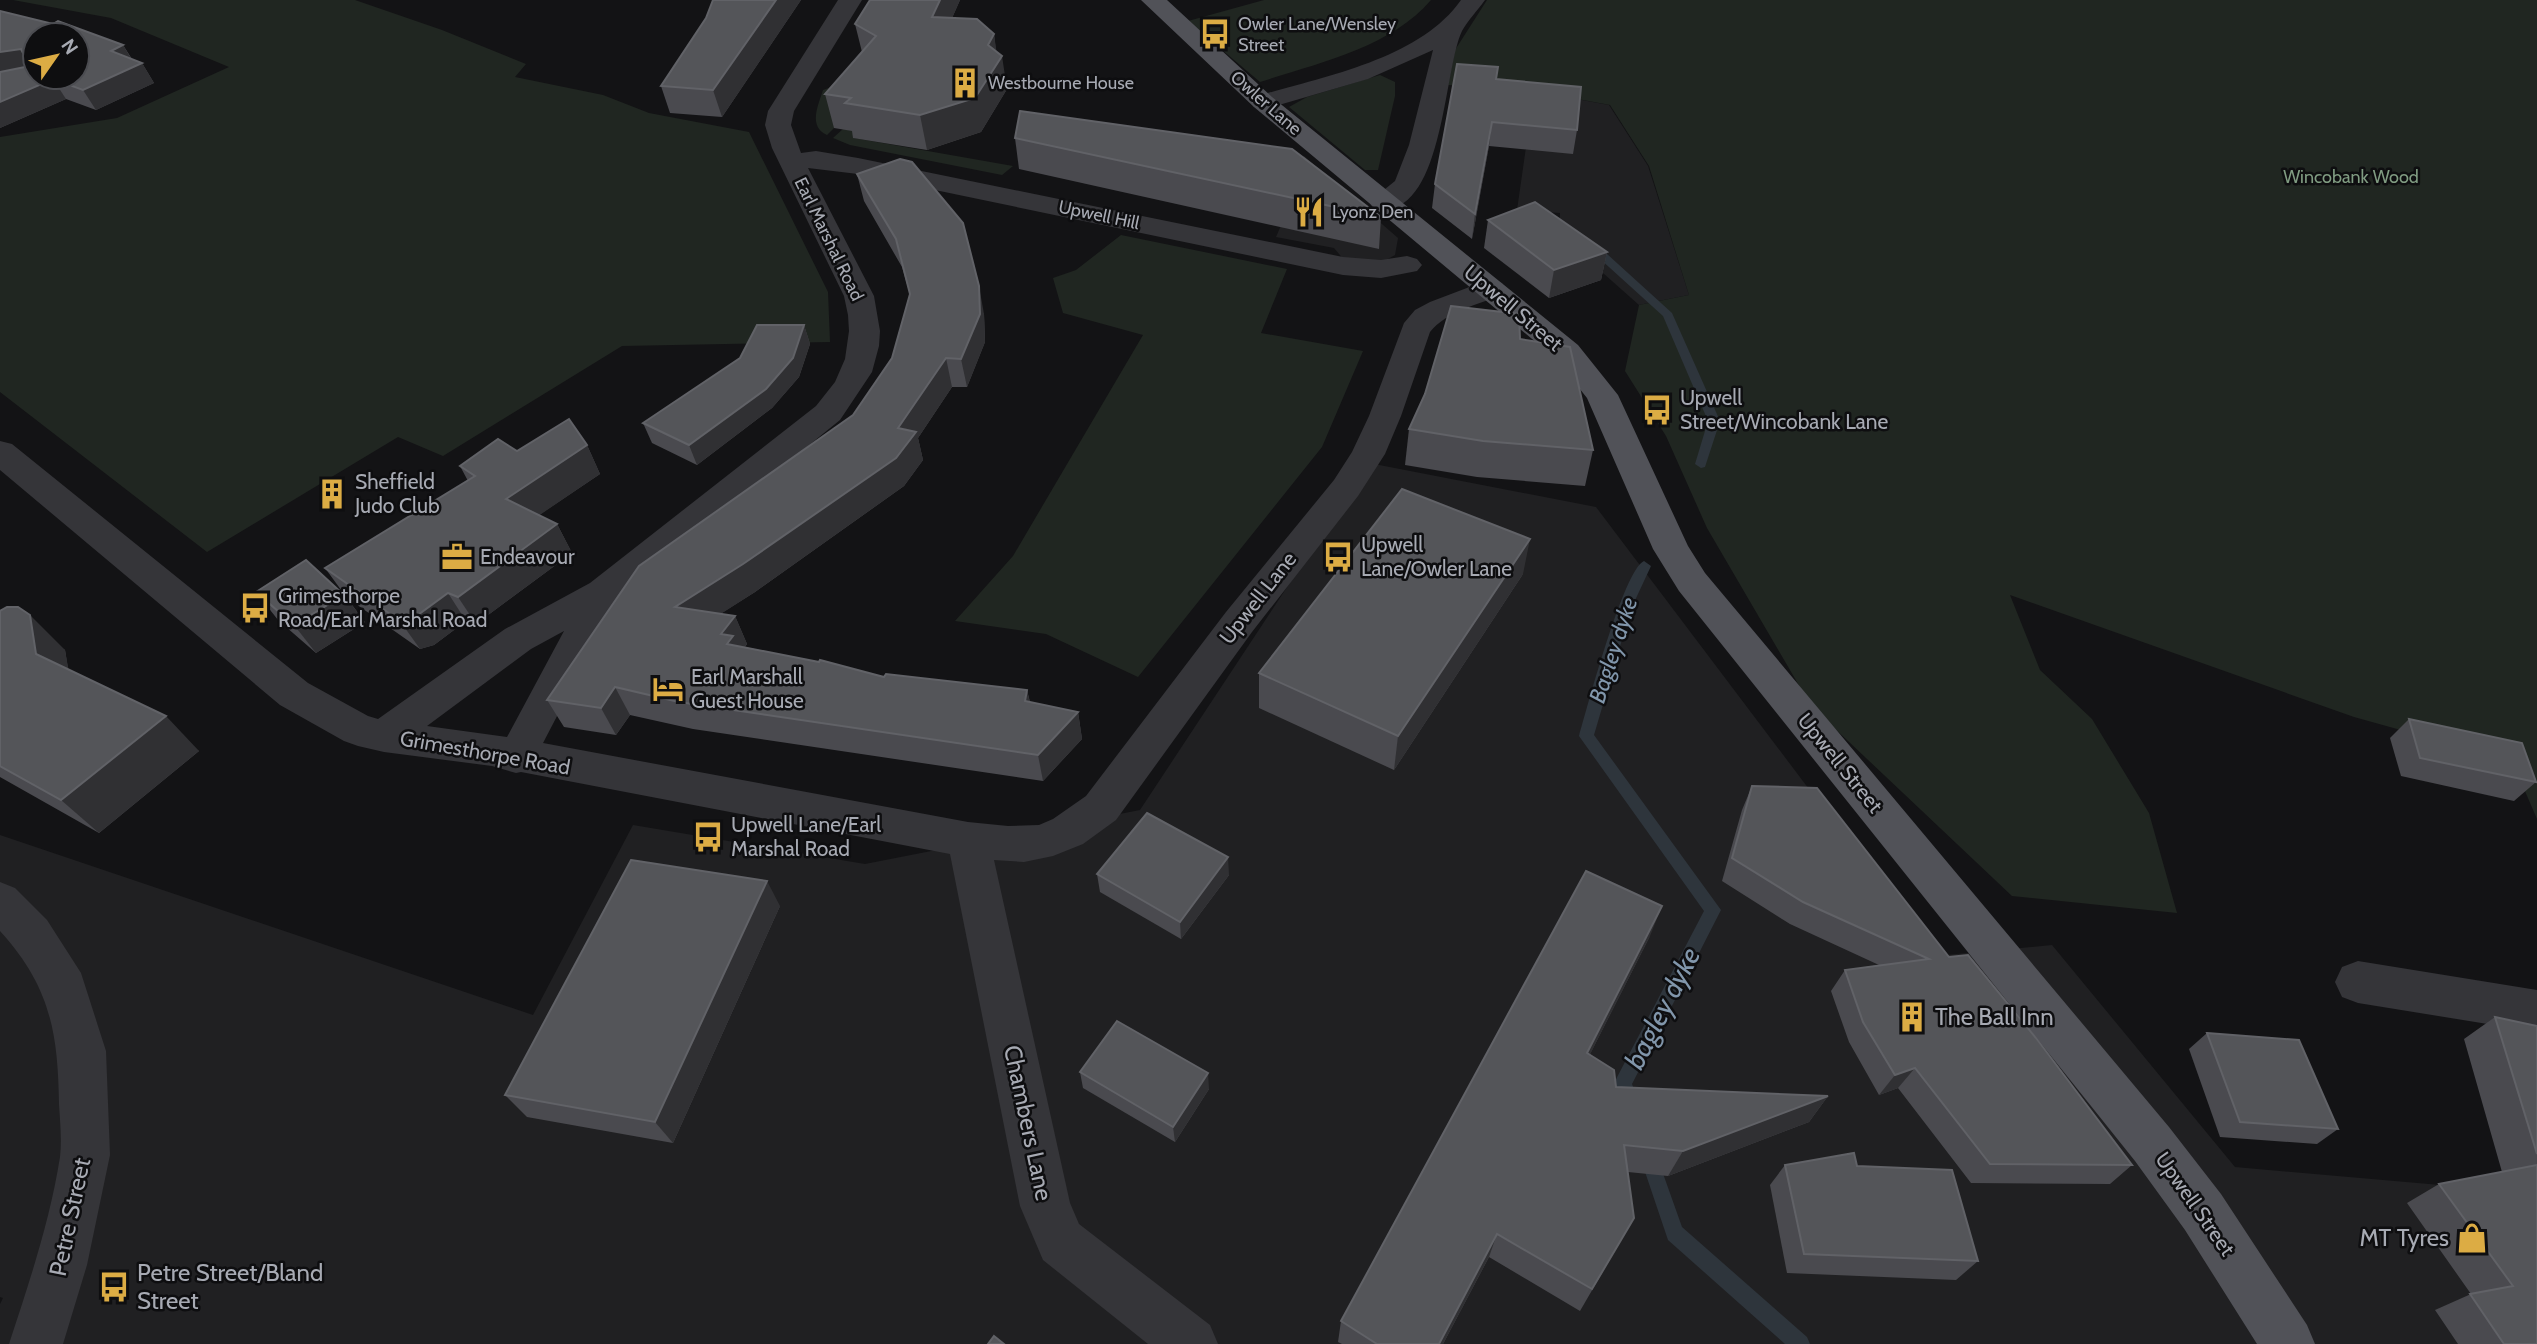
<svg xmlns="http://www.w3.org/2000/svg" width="2537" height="1344" viewBox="0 0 2537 1344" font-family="Cabin,sans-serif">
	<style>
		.built { fill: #202022 }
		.green { fill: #202621 }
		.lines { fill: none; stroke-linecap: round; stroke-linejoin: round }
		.stream { fill: #2e353c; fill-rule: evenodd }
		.street { fill: #353539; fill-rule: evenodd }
		.primary { fill: #515258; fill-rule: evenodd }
		.wall { fill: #4a4a4f; fill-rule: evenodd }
		.shaded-wall { fill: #303033 }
		.building { fill: #545559; stroke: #616267; stroke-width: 2 }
		.labels { text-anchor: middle; stroke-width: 5; stroke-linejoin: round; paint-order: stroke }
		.far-poi-label { font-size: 18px; fill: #a7aab3; stroke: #0e0e10; text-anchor: start }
		.far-street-label { font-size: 18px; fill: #a7aab3; stroke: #0e0e10 }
		.far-park-label { font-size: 18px; fill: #809c82; stroke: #0e0e10 }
		.street-label { font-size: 21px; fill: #a7aab3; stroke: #0e0e10 }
		.poi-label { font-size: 21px; fill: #a7aab3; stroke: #0e0e10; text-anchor: start }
		.water-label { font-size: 23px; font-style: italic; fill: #8196ab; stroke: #0e0e10 }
		.near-poi-label { font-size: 24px; fill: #a7aab3; stroke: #0e0e10; text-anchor: start }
		.near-street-label { font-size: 24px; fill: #a7aab3; stroke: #0e0e10 }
		.near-water-label { font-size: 28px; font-style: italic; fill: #8196ab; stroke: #0e0e10 }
	</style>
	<rect width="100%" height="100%" fill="#131315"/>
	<!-- built -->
	<g class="built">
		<polygon points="1534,91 1609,105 1648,166 1689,295 1639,305 1559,234 1560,213 1517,210"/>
		<polygon points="1304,156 1398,238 1395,255 1386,260 1345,261 1334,248 1276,237 1292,200 1299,158"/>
		<polygon points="1369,463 1596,507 1935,956 2052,945 2235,1167 2486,1189 2537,1261 2537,1344 0,1344 0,1304 3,1298 0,1297 0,835 533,1015 633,825 865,864 1140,810"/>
	</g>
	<!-- green -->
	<g class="green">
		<polygon points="13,0 355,0 442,30 526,64 515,77 603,95 649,113 749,132 828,292 830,342 622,346 443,456 398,437 207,552 0,392 0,137 117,118 229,67 111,18"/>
		<path d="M1264,0H1431C1390,48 1318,63 1260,82L1188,21Z"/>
		<polygon points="1487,0 2537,0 2537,819 2512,761 2354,717 2010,595 2040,670 2092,719 2149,813 2177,913 2012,896 1811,706 1707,528 1666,436 1625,371 1639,305 1689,295 1649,166 1610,105 1534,91 1448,85 1455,50"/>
		<polygon points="1380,75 1395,82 1395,96 1378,170 1365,170 1289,107 1307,97"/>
		<path d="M837,85L834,128L827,135C808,126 818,106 823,90Z"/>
		<polygon points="843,129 859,132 854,138 1013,166 1002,175 850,145 833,138"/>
		<polygon points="1121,235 1287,269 1261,333 1363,351 1322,447 1138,677 1046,634 955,621 1013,556 1143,335 1063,313 1053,278 1076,270"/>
	</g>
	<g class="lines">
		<!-- stream -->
		<g class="stream">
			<polygon points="1592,243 1596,244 1672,313 1720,421 1705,467 1701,468 1695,464 1708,421 1663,316 1588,248 1587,246"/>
			<path d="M1644,561L1651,566L1631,609L1594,735L1721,910L1632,1084L1640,1105L1637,1111L1631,1113L1625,1111L1614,1083L1704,911L1579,736C1587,708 1624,569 1644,561Z"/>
			<polygon points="1649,1148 1655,1151 1682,1227 1807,1337 1810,1344 1785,1344 1668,1240 1640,1157 1643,1151"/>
		</g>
		<!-- street -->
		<g class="street">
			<path d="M838,0H862L794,111L791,125L801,153L816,151L858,158L1343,257L1381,260L1407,256L1417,259L1422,265L1417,271L1381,278L1343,275L858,174L808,168L874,296L880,331L879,346L872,372L840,420L617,601L543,743L968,822L1008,826L1039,825L1053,819L1086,796L1226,612L1334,480L1352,452L1369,416L1404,323L1415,310L1430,302L1480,283L1491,280L1502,283L1506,289L1502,295C1477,305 1447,311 1430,332L1401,416L1385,454L1358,496L1252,632L1116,820L1083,844L1053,856L1024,862L994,860L1070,1203L1079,1224L1210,1325L1218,1344H1148L1043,1260L1020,1206L950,854L521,772L516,773L492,766L384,752L358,746L344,741L280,705L0,470V441L12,444L308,683L368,716L378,719L505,629L590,583L816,406L835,382L845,359L849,331L848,315L844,296L772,148L765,125L768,111ZM564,631L507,737L427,726L531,649Z"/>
			<path d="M1461,0H1485C1478,10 1468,20 1462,31C1443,70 1444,225 1373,208L1369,202L1395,181L1409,145L1433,50L1368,79L1272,107L1263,110L1254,107L1250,102L1254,97C1321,77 1419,60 1461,0Z"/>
			<path d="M0,882L15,888L47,920L81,973L106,1051L110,1155L87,1265L63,1344H9C29,1283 50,1221 60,1157C62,1140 60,1121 59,1104C58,1032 50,986 0,931Z"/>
			<polygon points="2358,961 2537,990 2537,1032 2358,1003 2342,997 2335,982 2342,967"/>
		</g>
		<!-- primary -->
		<polygon class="primary" points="1141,0 1167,0 1272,97 1578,345 1618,395 1688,546 1705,573 2169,1127 2221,1194 2307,1325 2315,1344 2257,1344 2185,1230 2135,1161 1679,591 1653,549 1587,398 1556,359 1254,107"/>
	</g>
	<!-- wall -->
	<g class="wall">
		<polygon points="713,0 801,0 722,117 670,113 661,86 706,18"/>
		<polygon points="870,0 960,0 952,18 994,34 996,52 1007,89 981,132 927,150 853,138 852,131 834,128 825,94 862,52 855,24"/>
		<path d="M0,11L53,24L58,21L123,45L132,59L142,63L154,83L96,110L66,99L0,128ZM35,35H77V77H35Z"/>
		<polygon points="1496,79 1577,130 1573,154 1489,146 1472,239 1432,208 1435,184"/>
		<polygon points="1015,138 1381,217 1379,249 1019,169"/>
		<polygon points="857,174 984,314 985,342 967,387 952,387 918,438 923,460 904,486 755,592 720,614 735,616 747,644 745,647 884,677 1027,690 1030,702 1078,712 1082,739 1043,781 693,729 630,715 616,735 564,727 547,700 853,415 892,358 910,295 902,267 864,201"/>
		<polygon points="1488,220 1607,252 1601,280 1549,298 1484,248"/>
		<polygon points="804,325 810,344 799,377 772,408 697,465 652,443 643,423"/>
		<polygon points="1520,339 1593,450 1585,486 1477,477 1405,465 1409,429"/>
		<polygon points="587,445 600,474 539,515 557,524 572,553 476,624 466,621 434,645 420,649 346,597 365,622 316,653 278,620 256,592 344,594 325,568 468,481 460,466 517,451"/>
		<polygon points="1523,574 1394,770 1259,708 1259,673"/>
		<polygon points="0,611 65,650 68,669 199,751 99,833 0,777"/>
		<polygon points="2409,719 2536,782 2514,801 2401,776 2390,738"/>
		<polygon points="1752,786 1949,957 2132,1165 2110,1184 1971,1183 1898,1088 1879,1095 1849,1042 1831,991 1845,970 1879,965 1790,924 1722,881 1742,810"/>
		<polygon points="1097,874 1229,875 1181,939 1100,892"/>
		<polygon points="780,906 673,1143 527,1117 505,1095"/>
		<polygon points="1650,936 1590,1054 1616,1087 1828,1096 1809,1122 1668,1176 1628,1172 1634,1218 1580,1311 1489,1257 1443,1344 1342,1344 1338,1342 1341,1321"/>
		<polygon points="2495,1017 2537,1026 2537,1344 2458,1344 2435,1310 2471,1294 2407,1203 2439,1184 2502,1172 2464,1039"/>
		<polygon points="2207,1033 2338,1129 2317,1144 2220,1137 2189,1049"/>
		<polygon points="1080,1072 1209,1089 1175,1142 1083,1088"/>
		<polygon points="1785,1165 1978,1261 1956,1280 1787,1273 1770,1185"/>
	</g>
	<!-- shaded-wall -->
	<g class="shaded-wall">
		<polygon points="776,0 801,0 722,117 713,90"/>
		<polygon points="940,0 960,0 938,50 932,17"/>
		<polygon points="994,34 998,62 1002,56 1007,89 981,132 927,150 920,115 988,45"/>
		<polygon points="123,45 135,65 111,51"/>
		<polygon points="21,49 34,69 0,73 0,52"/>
		<polygon points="142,63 154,83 96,110 83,90"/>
		<polygon points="53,79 66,99 0,128 0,102"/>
		<polygon points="1492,122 1489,146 1472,239 1475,214"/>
		<polygon points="1607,252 1601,280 1549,298 1554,270"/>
		<polygon points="979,286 984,314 985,342 967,387 961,359"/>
		<polygon points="804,325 810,344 799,377 772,408 697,465 689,445"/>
		<polygon points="946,358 952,387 918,438 923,460 904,486 755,592 688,635 675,607 898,428"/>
		<polygon points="587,445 600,474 522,527 506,499"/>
		<polygon points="557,524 572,553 476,624 458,597"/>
		<polygon points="1530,539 1523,574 1394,770 1398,736"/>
		<polygon points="448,593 466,621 434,645 420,649 400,621"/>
		<polygon points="344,595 365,622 316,653 294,625"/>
		<polygon points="30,615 65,650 72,689 36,654"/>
		<polygon points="735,616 747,644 740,653 739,672 721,634"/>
		<polygon points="615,687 630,715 616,735 601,708"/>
		<polygon points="1027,690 1033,717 1025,701"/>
		<polygon points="1078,712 1082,739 1043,781 1038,755"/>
		<polygon points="166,716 199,751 99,833 61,800"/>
		<polygon points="1228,857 1229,875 1181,939 1180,922"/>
		<polygon points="767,881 780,906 673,1143 655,1122"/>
		<polygon points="1662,906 1650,936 1577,1080 1587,1053"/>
		<polygon points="1915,1068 1898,1088 1879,1095 1895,1075"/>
		<polygon points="1208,1073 1209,1089 1175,1142 1173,1127"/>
		<polygon points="1828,1096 1809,1122 1668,1176 1683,1151"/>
		<polygon points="1497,1234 1489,1257 1443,1344 1439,1344"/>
	</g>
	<!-- building -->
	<g class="building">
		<polygon points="713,0 776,0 713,90 661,86 706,18"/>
		<polygon points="870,0 940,0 932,17 977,19 994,34 988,45 1002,56 975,98 920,115 845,103 851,98 825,94 876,36 855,24"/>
		<polygon points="0,11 53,24 58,21 123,45 111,51 142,63 83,90 53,79 0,102 0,72 35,65 35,77 77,77 77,35 35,35 35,55 24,55 21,49 0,52"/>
		<polygon points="1457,64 1498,67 1496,79 1581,87 1577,130 1492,122 1475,214 1435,184"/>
		<polygon points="1020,111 1292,149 1381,217 1015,138"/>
		<polygon points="900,159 912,162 963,223 979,286 980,314 961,359 946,358 898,428 916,432 896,458 743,564 675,607 735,616 721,634 733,636 727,644 819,662 820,660 884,677 886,674 1027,690 1025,701 1078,712 1038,755 679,702 615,687 601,708 547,700 639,566 853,415 892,358 910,294 896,239 857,174"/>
		<polygon points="1535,202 1607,252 1554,270 1488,220"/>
		<polygon points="1451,306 1519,314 1520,339 1570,347 1593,450 1483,441 1409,429 1425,394"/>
		<polygon points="757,325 804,325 793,358 766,389 689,445 643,423 740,358"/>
		<polygon points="569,419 587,445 506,499 557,524 458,597 448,593 415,617 400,621 325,568 475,476 460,466 498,439 517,451"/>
		<polygon points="1402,489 1530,539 1398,736 1259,673"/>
		<polygon points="306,560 344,595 294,625 256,592"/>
		<polygon points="7,607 18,607 30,615 36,654 166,716 61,800 0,766 0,611"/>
		<polygon points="2409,719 2522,743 2536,782 2420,758"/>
		<polygon points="1752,786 1817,788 1949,957 1968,955 2036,1038 2132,1165 1990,1164 1915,1068 1895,1075 1863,1022 1845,970 1929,959 1803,902 1732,858"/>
		<polygon points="1147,813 1228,857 1180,922 1097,874"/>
		<polygon points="631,860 767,881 655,1122 505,1095"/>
		<polygon points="1586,871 1662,906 1587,1053 1614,1070 1616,1087 1828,1096 1683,1151 1624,1145 1634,1218 1592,1289 1497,1234 1439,1344 1377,1344 1341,1321"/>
		<polygon points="2495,1017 2537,1026 2537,1154"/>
		<polygon points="1117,1021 1208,1073 1173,1127 1080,1072"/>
		<polygon points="2207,1033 2299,1040 2338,1129 2240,1122"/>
		<polygon points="1854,1153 1857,1166 1952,1170 1978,1261 1804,1254 1785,1165"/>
		<polygon points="2537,1165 2537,1344 2504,1344 2470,1294 2513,1286 2439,1184"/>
		<polygon points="994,1336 1004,1344 988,1344"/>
	</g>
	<!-- icons -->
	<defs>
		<g id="bus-bare" transform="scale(2.415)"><path d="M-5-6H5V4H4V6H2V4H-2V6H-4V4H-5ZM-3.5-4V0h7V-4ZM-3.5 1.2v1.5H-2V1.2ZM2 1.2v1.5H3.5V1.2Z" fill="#dcac44" stroke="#0e0e10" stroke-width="2.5" paint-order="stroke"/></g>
		<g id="building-bare" transform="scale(2.415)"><path d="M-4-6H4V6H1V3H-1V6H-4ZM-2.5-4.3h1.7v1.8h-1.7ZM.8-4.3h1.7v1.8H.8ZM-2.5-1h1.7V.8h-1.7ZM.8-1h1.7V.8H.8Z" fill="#dcac44" stroke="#0e0e10" stroke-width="2.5" paint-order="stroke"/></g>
		<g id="restaurant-bare" transform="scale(2.415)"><path d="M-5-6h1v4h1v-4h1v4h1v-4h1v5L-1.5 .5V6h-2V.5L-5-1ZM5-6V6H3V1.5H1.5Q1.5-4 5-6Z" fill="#dcac44" stroke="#0e0e10" stroke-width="2.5" paint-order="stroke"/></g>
		<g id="office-bare" transform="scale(2.415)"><path d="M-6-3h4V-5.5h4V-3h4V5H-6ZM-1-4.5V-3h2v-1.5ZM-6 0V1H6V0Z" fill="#dcac44" stroke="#0e0e10" stroke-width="2.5" paint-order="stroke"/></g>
		<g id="hotel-bare" transform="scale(2.415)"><path d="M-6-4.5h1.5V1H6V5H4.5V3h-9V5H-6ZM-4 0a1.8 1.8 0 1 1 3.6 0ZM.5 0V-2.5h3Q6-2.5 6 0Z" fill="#dcac44" stroke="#0e0e10" stroke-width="2.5" paint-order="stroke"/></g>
		<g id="shop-bare" transform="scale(2.415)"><path d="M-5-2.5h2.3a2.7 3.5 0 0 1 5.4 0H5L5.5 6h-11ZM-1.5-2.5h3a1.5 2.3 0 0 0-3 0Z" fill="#dcac44" stroke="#0e0e10" stroke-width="2.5" paint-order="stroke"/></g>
	</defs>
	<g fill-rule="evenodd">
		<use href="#bus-bare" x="1215" y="34"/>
		<use href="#building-bare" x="965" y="83"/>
		<use href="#restaurant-bare" x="1309" y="212"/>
		<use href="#bus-bare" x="1657" y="410"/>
		<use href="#building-bare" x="332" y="494"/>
		<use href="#office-bare" x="457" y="557"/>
		<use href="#bus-bare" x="1338" y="557"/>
		<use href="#bus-bare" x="255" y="608"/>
		<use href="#hotel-bare" x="668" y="689"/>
		<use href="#bus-bare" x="708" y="837"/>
		<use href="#building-bare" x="1912" y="1017"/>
		<use href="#shop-bare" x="2472" y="1238"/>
		<use href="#bus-bare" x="114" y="1287"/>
	</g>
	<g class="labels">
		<!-- far-poi labels -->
		<g class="far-poi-label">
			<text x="1238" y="30">Owler Lane/Wensley<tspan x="1238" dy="21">Street</tspan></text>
			<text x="988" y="89">Westbourne House</text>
			<text x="1332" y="218">Lyonz Den</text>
		</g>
		<!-- far-street labels -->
		<g class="far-street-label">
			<text transform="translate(1266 103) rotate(41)" y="6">Owler Lane</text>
			<text transform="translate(1099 215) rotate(12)" y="6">Upwell Hill</text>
			<text transform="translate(829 239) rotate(64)" y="6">Earl Marshal Road</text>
		</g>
		<!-- far-park labels -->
		<g class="far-park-label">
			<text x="2351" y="183">Wincobank Wood</text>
		</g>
		<!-- street labels -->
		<g class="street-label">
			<text transform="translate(1513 308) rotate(40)" y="7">Upwell Street</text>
			<text transform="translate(1258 598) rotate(-52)" y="7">Upwell Lane</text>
			<text transform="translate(485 753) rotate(10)" y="7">Grimesthorpe Road</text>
			<text transform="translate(1840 763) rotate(51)" y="7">Upwell Street</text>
			<text transform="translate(2195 1204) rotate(55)" y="7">Upwell Street</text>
		</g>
		<!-- poi labels -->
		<g class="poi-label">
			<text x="1680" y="405">Upwell<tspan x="1680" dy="24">Street/Wincobank Lane</tspan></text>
			<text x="355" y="489">Sheffield<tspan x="355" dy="24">Judo Club</tspan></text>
			<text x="1361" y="552">Upwell<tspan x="1361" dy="24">Lane/Owler Lane</tspan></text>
			<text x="480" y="564">Endeavour</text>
			<text x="278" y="603">Grimesthorpe<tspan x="278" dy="24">Road/Earl Marshal Road</tspan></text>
			<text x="691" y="684">Earl Marshall<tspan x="691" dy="24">Guest House</tspan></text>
			<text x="731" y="832">Upwell Lane/Earl<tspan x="731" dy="24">Marshal Road</tspan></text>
		</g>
		<!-- water labels -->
		<g class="water-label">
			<text transform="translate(1613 650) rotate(-72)" y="8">Bagley dyke</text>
		</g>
		<!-- near-poi labels -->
		<g class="near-poi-label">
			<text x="1935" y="1025">The Ball Inn</text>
			<text x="2449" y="1246" text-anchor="end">MT Tyres</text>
			<text x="137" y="1281">Petre Street/Bland<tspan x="137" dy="28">Street</tspan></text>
		</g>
		<!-- near-street labels -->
		<g class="near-street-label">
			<text transform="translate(1028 1123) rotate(78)" y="8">Chambers Lane</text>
			<text transform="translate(70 1217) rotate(-78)" y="8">Petre Street</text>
		</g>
		<!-- near-water labels -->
		<g class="near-water-label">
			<text transform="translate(1662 1008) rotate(-63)" y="10">bagley dyke</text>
		</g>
	</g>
	<!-- north arrow -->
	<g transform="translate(56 56) rotate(56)"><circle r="33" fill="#0e0e10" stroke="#4b4c51" stroke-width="2"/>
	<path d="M0-5L12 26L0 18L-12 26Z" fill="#dcac44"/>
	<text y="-10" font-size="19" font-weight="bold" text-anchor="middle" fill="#a7aab3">N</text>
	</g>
</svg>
